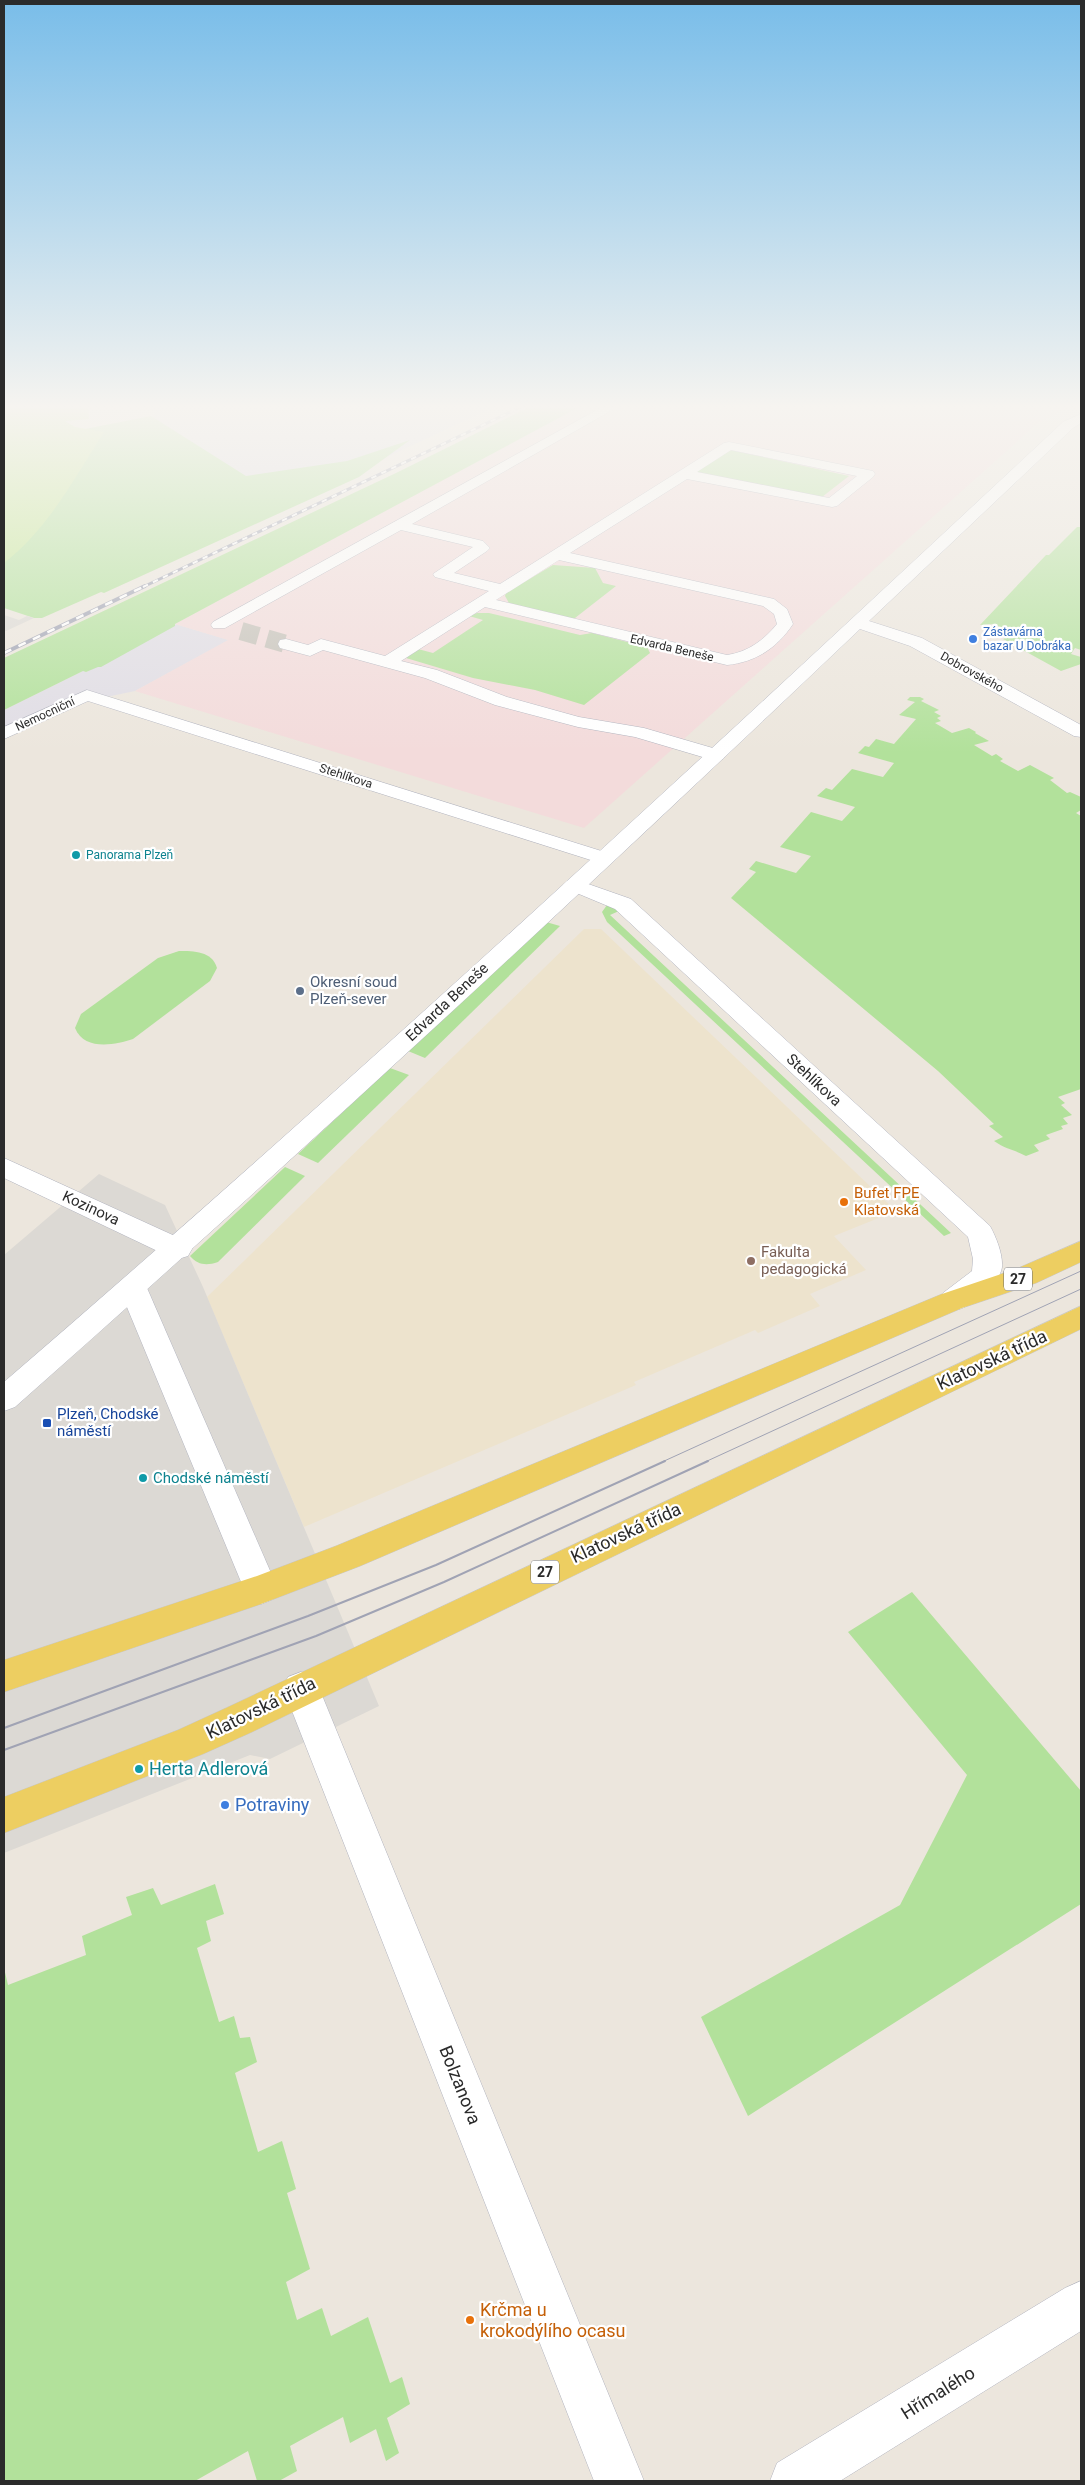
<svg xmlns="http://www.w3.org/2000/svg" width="1085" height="2485" viewBox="0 0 1085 2485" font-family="Roboto,sans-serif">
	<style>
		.industrial { fill: #e0dde5 }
		.education { fill: #ede3cd }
		.medical { fill: #f3dbdb }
		.green { fill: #b2e19b }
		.pitch { fill: #c5e897 }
		.plaza { fill: #dcd9d4 }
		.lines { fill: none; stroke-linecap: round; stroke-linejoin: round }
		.street-tunnel { stroke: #c5c1b9; stroke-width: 18; stroke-dasharray: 18 9; stroke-linecap: butt }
		.street-casing { stroke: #b1b3be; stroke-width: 1 }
		.secondary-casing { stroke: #b1b3be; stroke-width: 1 }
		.primary-casing { stroke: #c8c8c8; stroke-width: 1 }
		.street { fill: #fff; fill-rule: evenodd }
		.secondary { fill: #fff; fill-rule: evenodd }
		.primary { fill: #edce61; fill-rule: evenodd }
		.tram-far1 { stroke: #a0a3b4; stroke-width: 1 }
		.tram { stroke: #a0a3b4; stroke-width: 2 }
		.rail-far1-casing { stroke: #a0a3b4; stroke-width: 3 }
		.rail-casing { stroke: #a0a3b4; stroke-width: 4 }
		.rail-far1 { stroke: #fff; stroke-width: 2; stroke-dasharray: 5.5; stroke-linecap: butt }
		.rail { stroke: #fff; stroke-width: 2.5; stroke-dasharray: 8; stroke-linecap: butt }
		.shop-dot { fill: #3f7fe0; stroke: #fff; stroke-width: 2 }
		.culture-dot { fill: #0f9aa8; stroke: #fff; stroke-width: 2 }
		.service-dot { fill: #5c6f8a; stroke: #fff; stroke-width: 2 }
		.food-dot { fill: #e8710a; stroke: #fff; stroke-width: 2 }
		.education-dot { fill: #8d6e63; stroke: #fff; stroke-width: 2 }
		.transit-dot { fill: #1a4fb4; stroke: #fff; stroke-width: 2 }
		.labels { text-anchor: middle; stroke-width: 4.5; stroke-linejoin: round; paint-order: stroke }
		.far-shop-label { font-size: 12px; fill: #366cbe; stroke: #fff; text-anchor: start }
		.far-street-label { font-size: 12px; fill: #2b2b2b; stroke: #fff }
		.far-culture-label { font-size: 12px; fill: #0d838f; stroke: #fff; text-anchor: start }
		.shield { fill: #fff; stroke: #6b6b6b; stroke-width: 1 }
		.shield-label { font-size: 14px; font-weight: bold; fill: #2b2b2b }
		.service-label { font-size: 15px; fill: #4e5e75; stroke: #fff; text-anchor: start }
		.street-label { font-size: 15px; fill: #2b2b2b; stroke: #fff }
		.food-label { font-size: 15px; fill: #c56008; stroke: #fff; text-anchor: start }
		.education-label { font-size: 15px; fill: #785e54; stroke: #fff; text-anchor: start }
		.transit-label { font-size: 15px; fill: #164399; stroke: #fff; text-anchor: start }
		.culture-label { font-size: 15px; fill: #0d838f; stroke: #fff; text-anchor: start }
		.near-street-label { font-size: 18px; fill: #2b2b2b; stroke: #fff }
		.near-culture-label { font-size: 18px; fill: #0d838f; stroke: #fff; text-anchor: start }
		.near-shop-label { font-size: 18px; fill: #366cbe; stroke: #fff; text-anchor: start }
		.near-food-label { font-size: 18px; fill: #c56008; stroke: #fff; text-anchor: start }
	</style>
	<rect width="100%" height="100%" fill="#ece6dd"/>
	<!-- industrial -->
	<g class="industrial">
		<polygon points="154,405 499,405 305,495 155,465"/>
		<polygon points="175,624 229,640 135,691 63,706 4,734 4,710 83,671 86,672"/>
	</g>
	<!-- education -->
	<polygon class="education" points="584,929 601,929 896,1211 834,1236 866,1270 810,1294 820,1306 758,1333 755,1330 634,1382 636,1385 304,1527 207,1297"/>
	<!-- medical -->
	<polygon class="medical" points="581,405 1071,405 1037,424 584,828 135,691 228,640 175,624"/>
	<!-- green -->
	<g class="green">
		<polygon points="533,405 583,405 175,624 175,626 101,667 98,667 86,672 83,671 4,710 4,658 396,473"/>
		<polygon points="151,416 246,476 347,461 410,440 359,477 104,593 101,592 42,618 34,618 4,608 4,480 85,429"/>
		<polygon points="731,450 849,476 822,497 692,474"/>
		<polygon points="1077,527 1081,527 1081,650 1075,648 1071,654 1081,657 1081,664 1061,671 1003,639 1009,637 995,630 1000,627 994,624 980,625 1046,555 1049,555"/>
		<polygon points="553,565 595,568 603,583 616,586 575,618 558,618 509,603 505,596 506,593"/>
		<polygon points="477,613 489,613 580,635 592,633 647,647 650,653 584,705 535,690 473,678 406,658 418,649 433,653 483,620 469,616"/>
		<path d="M910,697H920L924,699L921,701L939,710L934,712L941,716L937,718L941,721L935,723L952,733L969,728L976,732L975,733L989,741L974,745L992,756L996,754L1003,759L1000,761L1018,771L1030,765L1054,778L1050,780L1067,793L1070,792L1081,797V810L1076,813L1081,816V1089L1058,1097L1065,1103L1061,1105L1072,1115L1063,1118L1068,1124L1061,1126L1063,1129L1046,1135L1050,1139L1034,1145L1039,1151L1026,1156C1013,1149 1007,1150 994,1141L1003,1137L989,1126L994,1124L938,1071L731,898L756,872L749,869L756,861L796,873L811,856L780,847L811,812L842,821L855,807L817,796L826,788L832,790L852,769L883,777L894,763L858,753L865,746L869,747L876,739L894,744L916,719L899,715L915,702L907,700Z"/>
		<polygon points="607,905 619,911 610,915 951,1233 944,1236 607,922 602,912"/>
		<polygon points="546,922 560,926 425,1058 408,1051"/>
		<path d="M179,951C194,951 212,951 217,968L210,981L133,1039C115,1045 84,1051 75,1028L81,1014L158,958Z"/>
		<polygon points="390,1068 409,1075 318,1163 298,1154"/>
		<path d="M285,1167L305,1176L218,1262C206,1266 198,1265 190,1256Z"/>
		<polygon points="912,1592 1081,1791 1081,1904 748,2116 701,2017 900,1905 967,1775 848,1632"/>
		<polygon points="215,1884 224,1914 206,1921 211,1941 197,1948 219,2022 234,2016 240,2038 250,2037 257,2062 235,2073 258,2152 282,2141 296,2189 287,2193 310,2269 286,2282 297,2320 322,2308 331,2336 368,2317 390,2383 402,2377 410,2404 387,2418 399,2453 386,2461 376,2429 350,2443 343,2417 290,2446 297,2471 279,2481 257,2481 248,2451 195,2481 4,2481 4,1968 8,1985 86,1955 82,1936 132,1915 126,1897 153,1888 161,1905"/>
	</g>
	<!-- pitch -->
	<path class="pitch" d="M4,405H82V408H88L89,419L65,421L75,427L104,432C74,479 48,529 4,563Z"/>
	<!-- plaza -->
	<g class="plaza">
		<polygon points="4,615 19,620 27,616 34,618 6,631 4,630"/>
		<polygon points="99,1174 165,1205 203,1287 379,1706 270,1759 250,1755 4,1853 4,1255"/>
	</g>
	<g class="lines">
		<!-- street-tunnel -->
		<polyline class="street-tunnel" points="241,631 286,644"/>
		<!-- street casing -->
		<g class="street-casing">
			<g id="street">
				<path d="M606,405H621L412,524L483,541L490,548L487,551L454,573L500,584L724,443L729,442L873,471L875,474L873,477L837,506L832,507L687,479L570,553L774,599L787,609L793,624C777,648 756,662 727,665L485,607L401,661L437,670L507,697L579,717L644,728L723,751L725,755L723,759L716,761L635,737L578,727L495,705L425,678L323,650L310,656L280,648L278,644L280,640L286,639L308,645L321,639L385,656L489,591L435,577L433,574L473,547L401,530L225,628H213L211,625L213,622ZM731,450L857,476L829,498L697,472ZM559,560L763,606L774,614L777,624C764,640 748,652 727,655L496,600Z"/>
				<polygon points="87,690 611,854 614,858 611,862 604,864 597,862 88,701 4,739 4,727"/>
				<path d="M574,879L631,899L990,1226C996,1237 1003,1254 1002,1267C1000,1284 970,1309 954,1310C951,1310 946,1308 943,1307L939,1300L943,1293L972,1271L973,1259L968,1237L615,909L567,889L563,885L567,881Z"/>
				<polygon points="4,1158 188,1242 192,1249 188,1256 178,1259 168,1256 4,1178"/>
				<polygon points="133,1278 143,1281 147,1288 278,1589 273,1599 261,1604 249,1599 244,1589 119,1288 123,1281"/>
				<polygon points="301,1672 314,1677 319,1688 644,2481 594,2481 283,1688 288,1677"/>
				<polygon points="1081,2281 1081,2331 840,2481 770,2481 777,2463 1065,2288"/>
			</g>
		</g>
		<!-- secondary casing -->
		<g class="secondary-casing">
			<path id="secondary" d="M1081,414V423L1073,428L869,621L922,638L1081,725V737L1074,736L910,646L860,629C582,893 302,1153 15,1407L4,1411V1382C365,1071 715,747 1063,422Z"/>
		</g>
		<!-- primary casing -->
		<g class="primary-casing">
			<g id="primary">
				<polygon points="1081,1241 1081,1262 1036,1283 962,1308 360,1566 261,1604 4,1692 4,1660 257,1576 336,1546 942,1294 1016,1269"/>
				<polygon points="1081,1306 1081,1329 252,1732 203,1754 4,1833 4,1797 178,1730 226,1708"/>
			</g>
		</g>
		<!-- street -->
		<use href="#street" class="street"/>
		<!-- secondary -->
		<use href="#secondary" class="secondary"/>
		<!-- primary -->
		<use href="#primary" class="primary"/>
		<!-- tram-far1 -->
		<g class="tram-far1">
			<polyline points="662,1462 1081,1271"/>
			<polyline points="705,1462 1081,1289"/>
		</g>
		<!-- tram -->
		<g class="tram">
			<polyline points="4,1728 308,1616 436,1565 665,1461"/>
			<polyline points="4,1750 316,1636 444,1582 708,1461"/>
		</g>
		<!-- rail-far1 casing -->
		<g class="rail-far1-casing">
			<polyline id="rail-far1" points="143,587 525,405"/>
		</g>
		<!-- rail casing -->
		<g class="rail-casing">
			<polyline id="rail" points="4,653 145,586"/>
		</g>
		<!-- rail-far1 -->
		<use href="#rail-far1" class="rail-far1"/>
		<!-- rail -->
		<use href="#rail" class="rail"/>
	</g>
	<!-- sky -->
	<linearGradient id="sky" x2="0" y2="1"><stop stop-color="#79bde9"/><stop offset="0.54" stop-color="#f6f4f0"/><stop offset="1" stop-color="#f6f4f0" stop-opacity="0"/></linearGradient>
	<rect width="1085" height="753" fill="url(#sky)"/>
	<!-- markers -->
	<g class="shop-dot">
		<circle cx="973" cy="639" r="5"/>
		<circle cx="225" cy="1805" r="5"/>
	</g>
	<g class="culture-dot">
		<circle cx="76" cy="855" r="5"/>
		<circle cx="143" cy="1478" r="5"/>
		<circle cx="139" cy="1769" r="5"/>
	</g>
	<circle class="service-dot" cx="300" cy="991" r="5"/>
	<g class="food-dot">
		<circle cx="844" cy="1202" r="5"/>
		<circle cx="470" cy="2320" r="5"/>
	</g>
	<circle class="education-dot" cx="751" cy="1261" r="5"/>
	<rect class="transit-dot" x="42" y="1418" width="10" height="10" rx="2.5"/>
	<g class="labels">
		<!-- far-shop labels -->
		<g class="far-shop-label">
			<text x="983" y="636">Zástavárna<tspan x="983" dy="14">bazar U Dobráka</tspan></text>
		</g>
		<!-- far-street labels -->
		<g class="far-street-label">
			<text transform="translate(672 648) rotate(13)" y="4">Edvarda Beneše</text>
			<text transform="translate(972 672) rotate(29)" y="4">Dobrovského</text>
			<text transform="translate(45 714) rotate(-25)" y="4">Nemocniční</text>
			<text transform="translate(346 776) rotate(18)" y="4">Stehlíkova</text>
		</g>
		<!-- far-culture labels -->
		<g class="far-culture-label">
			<text x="86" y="859">Panorama Plzeň</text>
		</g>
		<!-- shield labels -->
		<g class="shield">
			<rect x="1004" y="1267.5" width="28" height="23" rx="4"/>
			<rect x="531" y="1560.5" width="28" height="23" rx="4"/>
		</g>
		<g class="shield-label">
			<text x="1018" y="1284">27</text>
			<text x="545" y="1577">27</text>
		</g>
		<!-- service labels -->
		<g class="service-label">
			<text x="310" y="987">Okresní soud<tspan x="310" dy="17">Plzeň-sever</tspan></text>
		</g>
		<!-- street labels -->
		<g class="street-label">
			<text transform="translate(447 1002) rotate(-43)" y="5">Edvarda Beneše</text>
			<text transform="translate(814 1080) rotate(43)" y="5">Stehlíkova</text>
			<text transform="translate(91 1208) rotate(25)" y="5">Kozinova</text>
		</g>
		<!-- food labels -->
		<g class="food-label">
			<text x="854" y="1198">Bufet FPE<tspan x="854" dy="17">Klatovská</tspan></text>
		</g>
		<!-- education labels -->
		<g class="education-label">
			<text x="761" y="1257">Fakulta<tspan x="761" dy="17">pedagogická</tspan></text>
		</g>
		<!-- transit labels -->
		<g class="transit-label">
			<text x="57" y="1419">Plzeň, Chodské<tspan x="57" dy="17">náměstí</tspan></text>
		</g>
		<!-- culture labels -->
		<g class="culture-label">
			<text x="153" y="1483">Chodské náměstí</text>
		</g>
		<!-- near-street labels -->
		<g class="near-street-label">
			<text transform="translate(992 1360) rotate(-25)" y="6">Klatovská třída</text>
			<text transform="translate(626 1533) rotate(-25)" y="6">Klatovská třída</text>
			<text transform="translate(261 1708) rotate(-26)" y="6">Klatovská třída</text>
			<text transform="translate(460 2085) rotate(68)" y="6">Bolzanova</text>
			<text transform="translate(938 2393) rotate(-32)" y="6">Hřímalého</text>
		</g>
		<!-- near-culture labels -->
		<g class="near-culture-label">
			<text x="149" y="1775">Herta Adlerová</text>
		</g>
		<!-- near-shop labels -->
		<g class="near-shop-label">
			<text x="235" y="1811">Potraviny</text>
		</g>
		<!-- near-food labels -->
		<g class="near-food-label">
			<text x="480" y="2316">Krčma u<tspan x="480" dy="21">krokodýlího ocasu</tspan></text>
		</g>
	</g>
	<!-- border -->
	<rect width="1085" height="2485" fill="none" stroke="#2b2b2b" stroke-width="10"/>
</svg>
